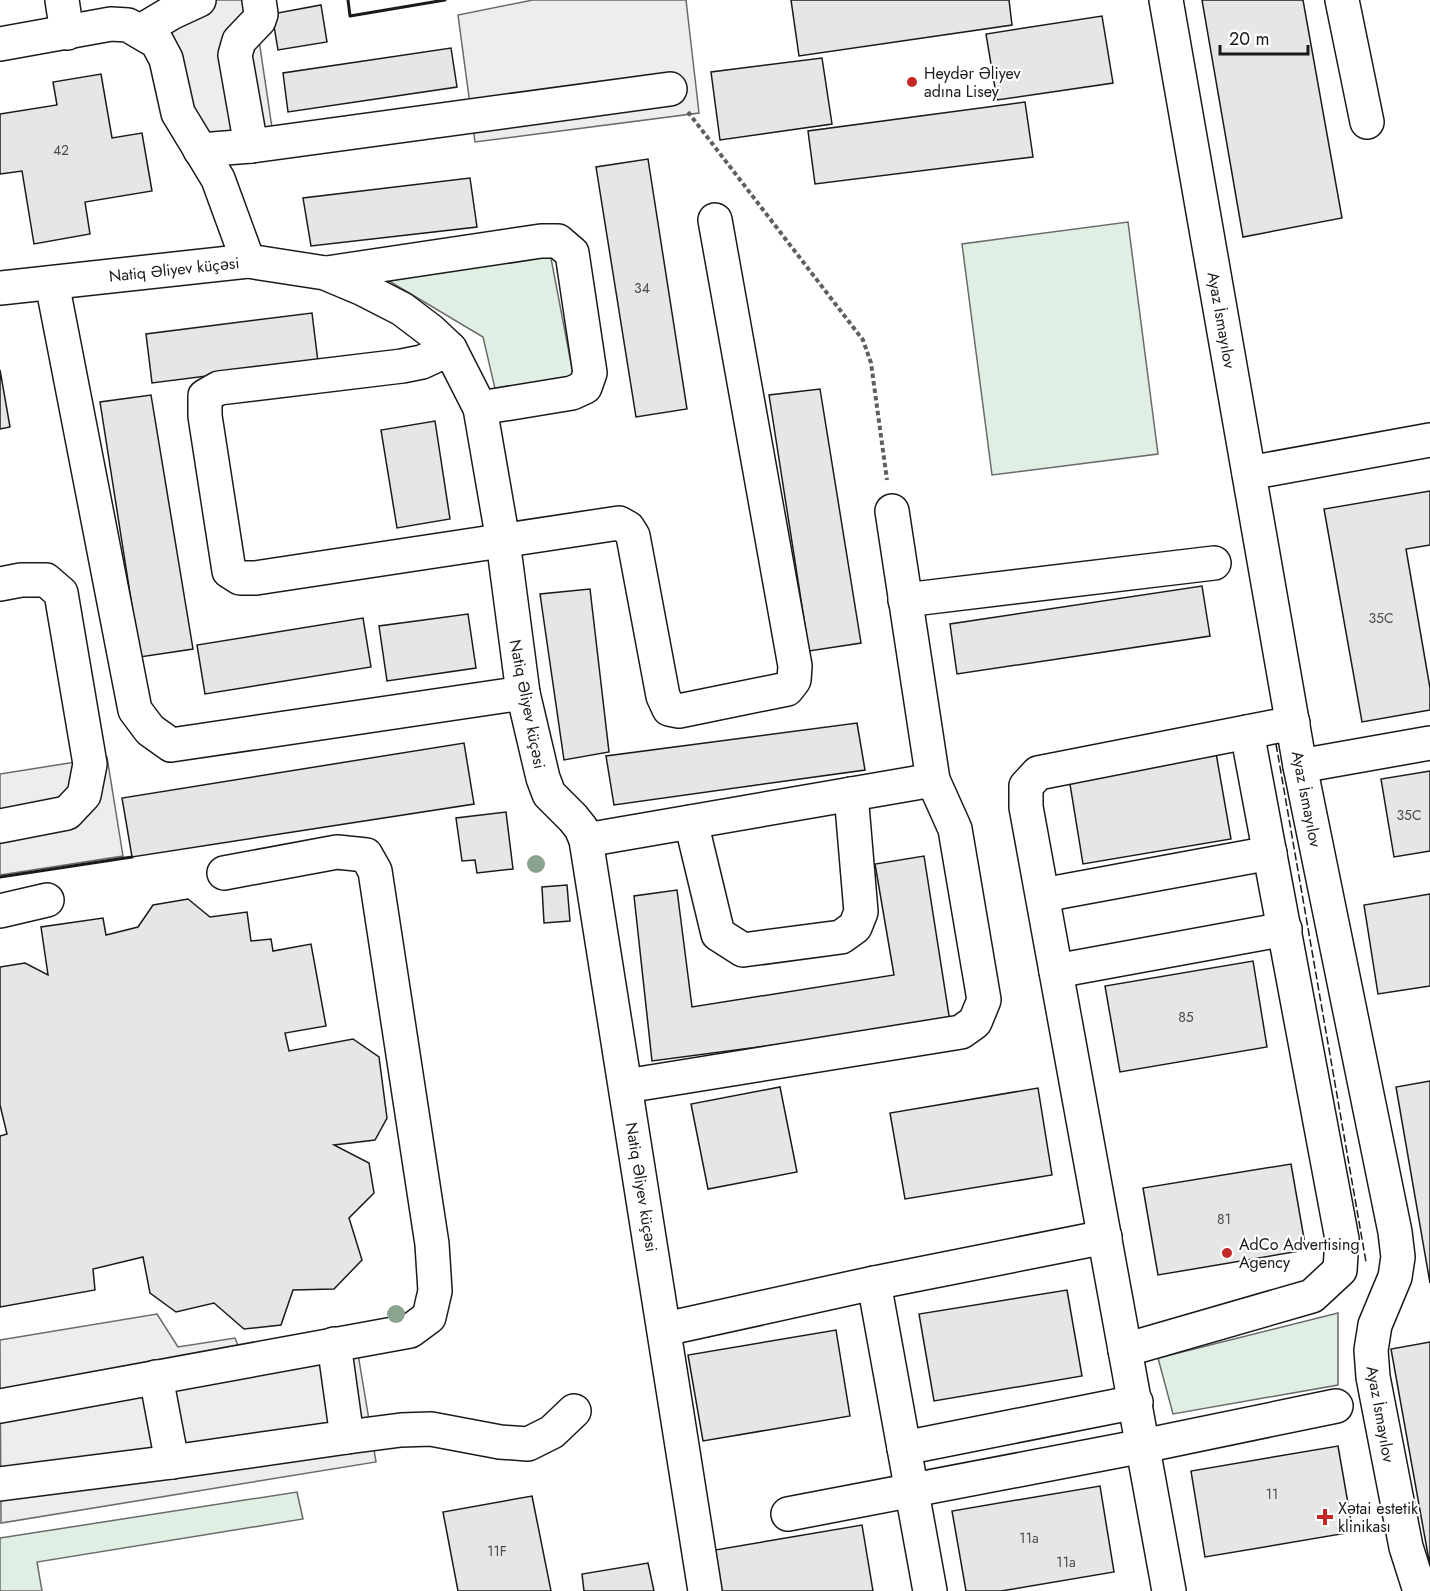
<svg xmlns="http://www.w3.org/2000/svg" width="1430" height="1591" viewBox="0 0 1430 1591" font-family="Jost,sans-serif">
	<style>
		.green { fill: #e0efe3; stroke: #6a6a6a; stroke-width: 1.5 }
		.parking { fill: #ededed; stroke: #6a6a6a; stroke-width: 1.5 }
		.building { fill: #e6e6e6; stroke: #1a1a1a; stroke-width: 1.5 }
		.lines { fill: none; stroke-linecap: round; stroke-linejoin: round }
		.minor-casing { stroke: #1a1a1a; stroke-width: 36 }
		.path { stroke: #5f5f5f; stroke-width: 4; stroke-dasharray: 4.5 3; stroke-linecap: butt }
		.minor { stroke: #fff; stroke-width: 33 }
		.fence { stroke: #1a1a1a; stroke-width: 1.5; stroke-dasharray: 8 3; stroke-linecap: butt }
		.wall { stroke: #1a1a1a; stroke-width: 3 }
		.tree { fill: #8aa48f }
		.poi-dot { fill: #c62828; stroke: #fff; stroke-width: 2 }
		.labels { text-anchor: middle; stroke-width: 4.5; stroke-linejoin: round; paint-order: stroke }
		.number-label { font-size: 14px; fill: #4d4d4d }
		.poi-label { font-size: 16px; fill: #1a1a1a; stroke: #fff; text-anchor: start }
		.street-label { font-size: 16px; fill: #1a1a1a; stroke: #fff }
	</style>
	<rect width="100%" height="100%" fill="#fff"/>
	<!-- green -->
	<g class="green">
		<polygon points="1128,222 1158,454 992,475 962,244"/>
		<polygon points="550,253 574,379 496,393 483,337 389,281"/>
		<polygon points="1338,1313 1338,1385 1173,1414 1158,1358"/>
		<polygon points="297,1492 303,1519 37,1562 42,1591 0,1591 0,1538"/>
	</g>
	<!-- parking -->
	<g class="parking">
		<polygon points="202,0 253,0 274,141 200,150 166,59 171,13"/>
		<polygon points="533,0 686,0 699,113 475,142 458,15"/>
		<polygon points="107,757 123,856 0,875 0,774"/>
		<polygon points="157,1314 178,1347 235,1338 242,1355 355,1336 376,1462 1,1523 0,1340"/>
	</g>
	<!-- building -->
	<g class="building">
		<polygon points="791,0 1009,0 1012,25 799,56"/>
		<polygon points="1202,0 1303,0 1342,218 1243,237"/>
		<polygon points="321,5 327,42 278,50 272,14"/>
		<polygon points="1102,16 1113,83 997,100 986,34"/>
		<polygon points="451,48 457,87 288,112 283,73"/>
		<polygon points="822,58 832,124 720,140 711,72"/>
		<polygon points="101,74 112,138 142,133 152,191 85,202 90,234 34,244 22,171 0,174 0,114 57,105 53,82"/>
		<polygon points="1025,102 1033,157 815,184 808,131"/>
		<polygon points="648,159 687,409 636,417 596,167"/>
		<polygon points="470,178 477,227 311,246 303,198"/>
		<polygon points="312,313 318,362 152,383 146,334"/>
		<polygon points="0,370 10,427 0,429"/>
		<polygon points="820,389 861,643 809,651 769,395"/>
		<polygon points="151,395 193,649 140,657 100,402"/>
		<polygon points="435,421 450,519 397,528 381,430"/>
		<polygon points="1430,491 1430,545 1406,549 1430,688 1430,710 1362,722 1324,509"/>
		<polygon points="1202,586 1210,636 957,674 950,624"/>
		<polygon points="590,589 609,752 564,760 540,594"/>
		<polygon points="468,614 476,668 387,681 379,626"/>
		<polygon points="363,618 371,667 205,694 197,645"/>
		<polygon points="857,723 865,770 614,805 606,756"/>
		<polygon points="464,743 474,804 132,857 122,798"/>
		<polygon points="1216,753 1231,839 1083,864 1069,778"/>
		<polygon points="1430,771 1430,851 1394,857 1381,779"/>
		<polygon points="506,812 513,869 477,873 475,860 462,861 456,818"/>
		<polygon points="924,856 950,1022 652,1061 634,896 677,890 692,1007 894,975 875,864"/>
		<polygon points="567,885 570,921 544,923 542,887"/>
		<polygon points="1430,894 1430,986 1378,994 1364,905"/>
		<polygon points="188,899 210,917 247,912 251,941 271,939 273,951 311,944 326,1026 285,1033 289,1051 353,1039 379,1057 387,1118 375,1140 334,1145 369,1163 374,1193 349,1218 362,1260 334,1289 293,1290 281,1325 244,1329 214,1303 176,1312 150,1293 143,1257 93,1269 95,1290 0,1307 0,1136 7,1134 0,1105 0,967 25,963 48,975 41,927 103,918 106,935 138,927 153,905"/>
		<polygon points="1253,961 1267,1047 1120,1072 1105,986"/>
		<polygon points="1430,1081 1430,1283 1396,1087"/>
		<polygon points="780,1087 797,1172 708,1189 691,1104"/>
		<polygon points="1038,1088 1052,1175 905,1199 890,1113"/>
		<polygon points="1291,1164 1306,1250 1158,1275 1143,1188"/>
		<polygon points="1067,1290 1082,1376 934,1401 919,1314"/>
		<polygon points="836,1330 850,1416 703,1441 688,1355"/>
		<polygon points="1430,1342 1430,1566 1391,1349"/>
		<polygon points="1338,1446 1353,1532 1205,1557 1191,1471"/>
		<polygon points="1100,1486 1114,1572 1001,1591 966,1591 952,1511"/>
		<polygon points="532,1496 551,1591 458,1591 443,1512"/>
		<polygon points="862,1525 873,1591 721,1591 715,1550"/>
		<polygon points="648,1563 654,1591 584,1591 582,1574"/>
	</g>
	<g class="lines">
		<!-- minor casing -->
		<g class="minor-casing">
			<g id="minor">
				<polyline points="62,0 67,33"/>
				<polyline points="1166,0 1300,766 1395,1232 1398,1257 1395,1277 1375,1325 1371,1350 1373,1377 1406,1547 1420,1591"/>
				<polyline points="1342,0 1367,122"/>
				<polyline points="141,31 171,13 199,0"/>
				<polyline points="0,44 111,24 128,25 157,42 166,59 178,113 218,179 248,261"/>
				<polyline points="251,146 235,55 239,41 259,20 261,14 259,0"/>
				<polyline points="200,150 251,146 670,89"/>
				<polyline points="327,273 541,241 558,241 572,253 590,373 585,387 572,393 480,408"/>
				<polyline points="52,283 135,710 150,730 171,745 523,693"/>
				<polyline points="0,288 248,261 325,273 363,289 402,309 431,331 450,349 480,408 503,541 523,693 543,778 549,794 573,818 581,828 586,840 705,1591"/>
				<polyline points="450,349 422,362 402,366 219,388 205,396 205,416 229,571 240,578 256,578 619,523 628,528 633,536 663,696 669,709 679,711 787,689 794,680 795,666 715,220"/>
				<polyline points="1249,473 1430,440"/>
				<polyline points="0,584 21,580 46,580 61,593 90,764 84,795 67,813 0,826"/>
				<polyline points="905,600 1214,563"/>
				<polyline points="1300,766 1430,743"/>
				<polyline points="691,822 718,934 743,950 841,937 855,927 861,912 851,794"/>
				<polyline points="586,840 933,780"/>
				<polyline points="1043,895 1270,853"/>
				<polyline points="0,911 47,900"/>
				<polyline points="1056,971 1285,929"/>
				<polyline points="626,1086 961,1032 975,1022 984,1000 955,829 933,780 892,511"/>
				<polyline points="874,1283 930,1591"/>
				<polyline points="665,1329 874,1283 1105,1237"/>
				<polyline points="1125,1350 1312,1296 1340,1270 1342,1239 1247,732"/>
				<polyline points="156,1377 172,1462"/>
				<polyline points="0,1406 410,1331 429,1317 435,1291 432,1244 375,871 366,855 337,852 224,873"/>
				<polyline points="347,1437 401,1430 431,1429 500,1442 528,1444 552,1432 574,1411"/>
				<polyline points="904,1448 1136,1402"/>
				<polyline points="0,1484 172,1462 347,1437 334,1344"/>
				<polyline points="788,1514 1143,1446 1336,1406"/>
				<polyline points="1169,1591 1026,807 1026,786 1038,773 1293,723"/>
			</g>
		</g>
		<!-- path -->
		<polyline class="path" points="688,112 863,340 871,363 887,480"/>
		<!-- minor -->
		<use href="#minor" class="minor"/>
		<!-- fence -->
		<polyline class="fence" points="1276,744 1366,1262"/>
		<!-- wall -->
		<g class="wall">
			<polyline points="348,0 350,16 445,0"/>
			<polyline points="0,877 132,857"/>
		</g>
	</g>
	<!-- trees -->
	<g class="tree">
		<circle cx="536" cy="864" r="9"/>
		<circle cx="396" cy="1314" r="9"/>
	</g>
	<!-- markers -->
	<g class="poi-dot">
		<circle cx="912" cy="82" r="6"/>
		<circle cx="1227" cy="1253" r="6"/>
		<path d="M1322 1508h6v6h6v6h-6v6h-6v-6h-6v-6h6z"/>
	</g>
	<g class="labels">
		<!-- number labels -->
		<g class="number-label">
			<text x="61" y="155">42</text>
			<text x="642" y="293">34</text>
			<text x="1381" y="623">35C</text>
			<text x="1409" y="820">35C</text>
			<text x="1186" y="1022">85</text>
			<text x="1224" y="1224">81</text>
			<text x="1272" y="1499">11</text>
			<text x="1029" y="1543">11a</text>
			<text x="497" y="1556">11F</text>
			<text x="1066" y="1567">11a</text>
		</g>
		<!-- poi labels -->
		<g class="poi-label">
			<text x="924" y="79">Heydər Əliyev<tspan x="924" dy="18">adına Lisey</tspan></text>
			<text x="1239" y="1250">AdCo Advertising<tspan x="1239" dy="18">Agency</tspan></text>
			<text x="1338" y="1514">Xətai estetik<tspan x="1338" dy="18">klinikası</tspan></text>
		</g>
		<!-- street labels -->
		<g class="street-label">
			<text transform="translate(174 269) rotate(-6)" y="6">Natiq Əliyev küçəsi</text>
			<text transform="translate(1222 320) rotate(80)" y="6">Ayaz İsmayılov</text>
			<text transform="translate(528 704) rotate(79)" y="6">Natiq Əliyev küçəsi</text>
			<text transform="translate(1307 799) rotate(79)" y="6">Ayaz İsmayılov</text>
			<text transform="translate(642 1187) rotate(81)" y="6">Natiq Əliyev küçəsi</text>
			<text transform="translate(1381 1414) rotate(80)" y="6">Ayaz İsmayılov</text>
		</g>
	</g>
	<!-- scale -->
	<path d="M1220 45v9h88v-9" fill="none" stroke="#1a1a1a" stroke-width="3"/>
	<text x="1229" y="45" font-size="18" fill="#1a1a1a" stroke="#ffffff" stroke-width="4.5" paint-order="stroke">20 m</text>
</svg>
